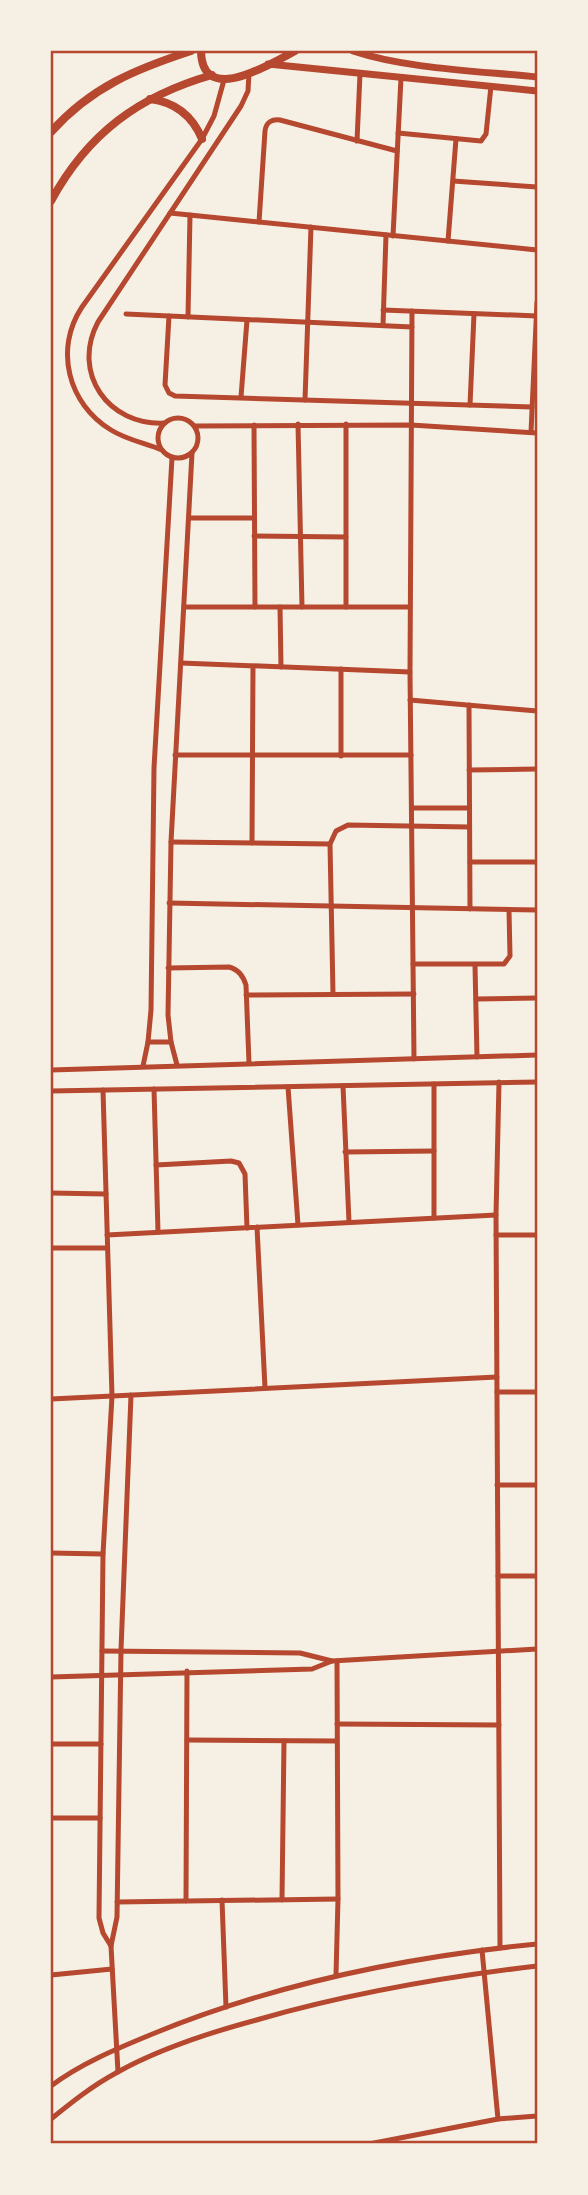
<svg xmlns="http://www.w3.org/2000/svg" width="588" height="2195" viewBox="0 0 588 2195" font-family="'Exo 2',sans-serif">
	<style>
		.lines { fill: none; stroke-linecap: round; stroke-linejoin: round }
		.minor { stroke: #b5482f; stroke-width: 5 }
		.tertiary { stroke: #b5482f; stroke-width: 7 }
		.secondary { stroke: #b5482f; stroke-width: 8 }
		.neatline { fill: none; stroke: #b5482f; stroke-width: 2.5 }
	</style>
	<rect width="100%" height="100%" fill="#f6efe4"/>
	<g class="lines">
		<!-- minor -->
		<g class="minor">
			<polyline points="398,133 481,141 486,134 491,86"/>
			<polyline points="357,141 360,74"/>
			<polyline points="453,181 537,187"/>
			<polyline points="170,213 537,250"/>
			<path d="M259,222L265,131C266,122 272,119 280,120L397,151"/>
			<polyline points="393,236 401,78"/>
			<polyline points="448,241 456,139"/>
			<polyline points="383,310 537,316"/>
			<polyline points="412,311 410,672 414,1059"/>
			<polyline points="126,314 412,327"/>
			<polyline points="169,316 165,385 169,393 175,396 532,407"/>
			<polyline points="188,317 190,215"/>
			<polyline points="383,325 386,235"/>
			<polyline points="241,397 247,320"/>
			<polyline points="305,400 311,227"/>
			<polyline points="470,405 474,314"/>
			<circle cx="178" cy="438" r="20"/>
			<path d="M165,423C108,426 71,373 98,322L241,106L248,91L249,73"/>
			<polyline points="298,424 302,607"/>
			<polyline points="346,424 346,607"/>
			<polyline points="254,425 255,607"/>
			<polyline points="194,426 411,425 537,433"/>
			<polyline points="531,432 537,302"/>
			<path d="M162,450C145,443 127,440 111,430C68,404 54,349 82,307L202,139L214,116L224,80"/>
			<polyline points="190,518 254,518"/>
			<polyline points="254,536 346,537"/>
			<polyline points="184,607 410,607"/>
			<polyline points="280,607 281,667"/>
			<polyline points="181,663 410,672"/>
			<polyline points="410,700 537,711"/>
			<polyline points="469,705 470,909"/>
			<polyline points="175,755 411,755"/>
			<polyline points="341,756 341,669"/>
			<polyline points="469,770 537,769"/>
			<polyline points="412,808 469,808"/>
			<polyline points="171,842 330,844"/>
			<polyline points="252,843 253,666"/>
			<polyline points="470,862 537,862"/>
			<polyline points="169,903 537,910"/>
			<polyline points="413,964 504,964 510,956 509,910"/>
			<polyline points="475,965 477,1057"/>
			<path d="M168,968L229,967C239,970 243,976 246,985L249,1063"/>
			<polyline points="333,994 330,844 336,831 348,825 469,827"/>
			<polyline points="246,995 414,994"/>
			<polyline points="476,999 537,998"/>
			<polyline points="148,1042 171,1042"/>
			<polyline points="177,1065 171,1042 168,1015 171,842 192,453"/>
			<polyline points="143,1066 148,1042 151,1010 154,768 172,458"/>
			<polyline points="51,1070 537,1055"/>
			<polyline points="499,1082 496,1215 500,1948"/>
			<polyline points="343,1086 349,1222"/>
			<polyline points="288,1087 298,1225"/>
			<polyline points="154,1089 158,1232"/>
			<polyline points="103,1090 112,1396 103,1554 99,1918 103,1933 111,1946"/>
			<polyline points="51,1091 537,1082"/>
			<polyline points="345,1152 434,1151"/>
			<polyline points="156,1165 231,1161 239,1163 245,1174 247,1228"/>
			<polyline points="51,1193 106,1194"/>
			<polyline points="434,1218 434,1084"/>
			<polyline points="257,1227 265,1388"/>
			<polyline points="107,1235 496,1215"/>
			<polyline points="496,1235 537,1235"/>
			<polyline points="51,1248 107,1248"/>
			<polyline points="497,1392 537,1392"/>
			<polyline points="51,1399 497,1377"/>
			<polyline points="497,1485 537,1485"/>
			<polyline points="51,1553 103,1554"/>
			<polyline points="498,1576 537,1576"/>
			<polyline points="102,1651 300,1653 332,1661"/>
			<polyline points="51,1677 312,1669 332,1661 537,1649"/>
			<polyline points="337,1724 499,1725"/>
			<polyline points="187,1740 337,1741"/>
			<polyline points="51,1744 101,1744"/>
			<polyline points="51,1818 100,1818"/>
			<polyline points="222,1900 226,2007"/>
			<polyline points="282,1900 284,1741"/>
			<polyline points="186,1901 187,1671"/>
			<polyline points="117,1902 338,1899"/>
			<polyline points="482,1950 498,2119"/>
			<polyline points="51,1975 112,1969"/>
			<polyline points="336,1975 338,1899 337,1661"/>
			<polyline points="118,2072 111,1946 117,1917 121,1650 131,1395"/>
			<path d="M51,2086C80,2064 116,2049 150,2035C273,1984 405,1957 537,1944"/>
			<path d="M51,2119C72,2102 92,2086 116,2073C160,2048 211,2032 260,2019C351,1993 444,1977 537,1966"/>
			<polyline points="369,2144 498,2119 537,2116"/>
		</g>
		<!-- tertiary -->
		<g class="tertiary">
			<path d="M353,51C407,69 479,71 537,77"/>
			<polyline points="268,64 537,91"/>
		</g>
		<!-- secondary -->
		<g class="secondary">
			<path d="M201,51C202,107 270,64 295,51"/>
			<path d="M150,99C175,102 192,115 202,139"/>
			<path d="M51,132C91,87 136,69 191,51"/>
			<path d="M51,201C88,133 139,96 212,75"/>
		</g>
	</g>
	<!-- border -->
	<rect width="588" height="2195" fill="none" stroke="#f6efe4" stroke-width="105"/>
	<rect x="52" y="52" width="484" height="2090" class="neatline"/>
</svg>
